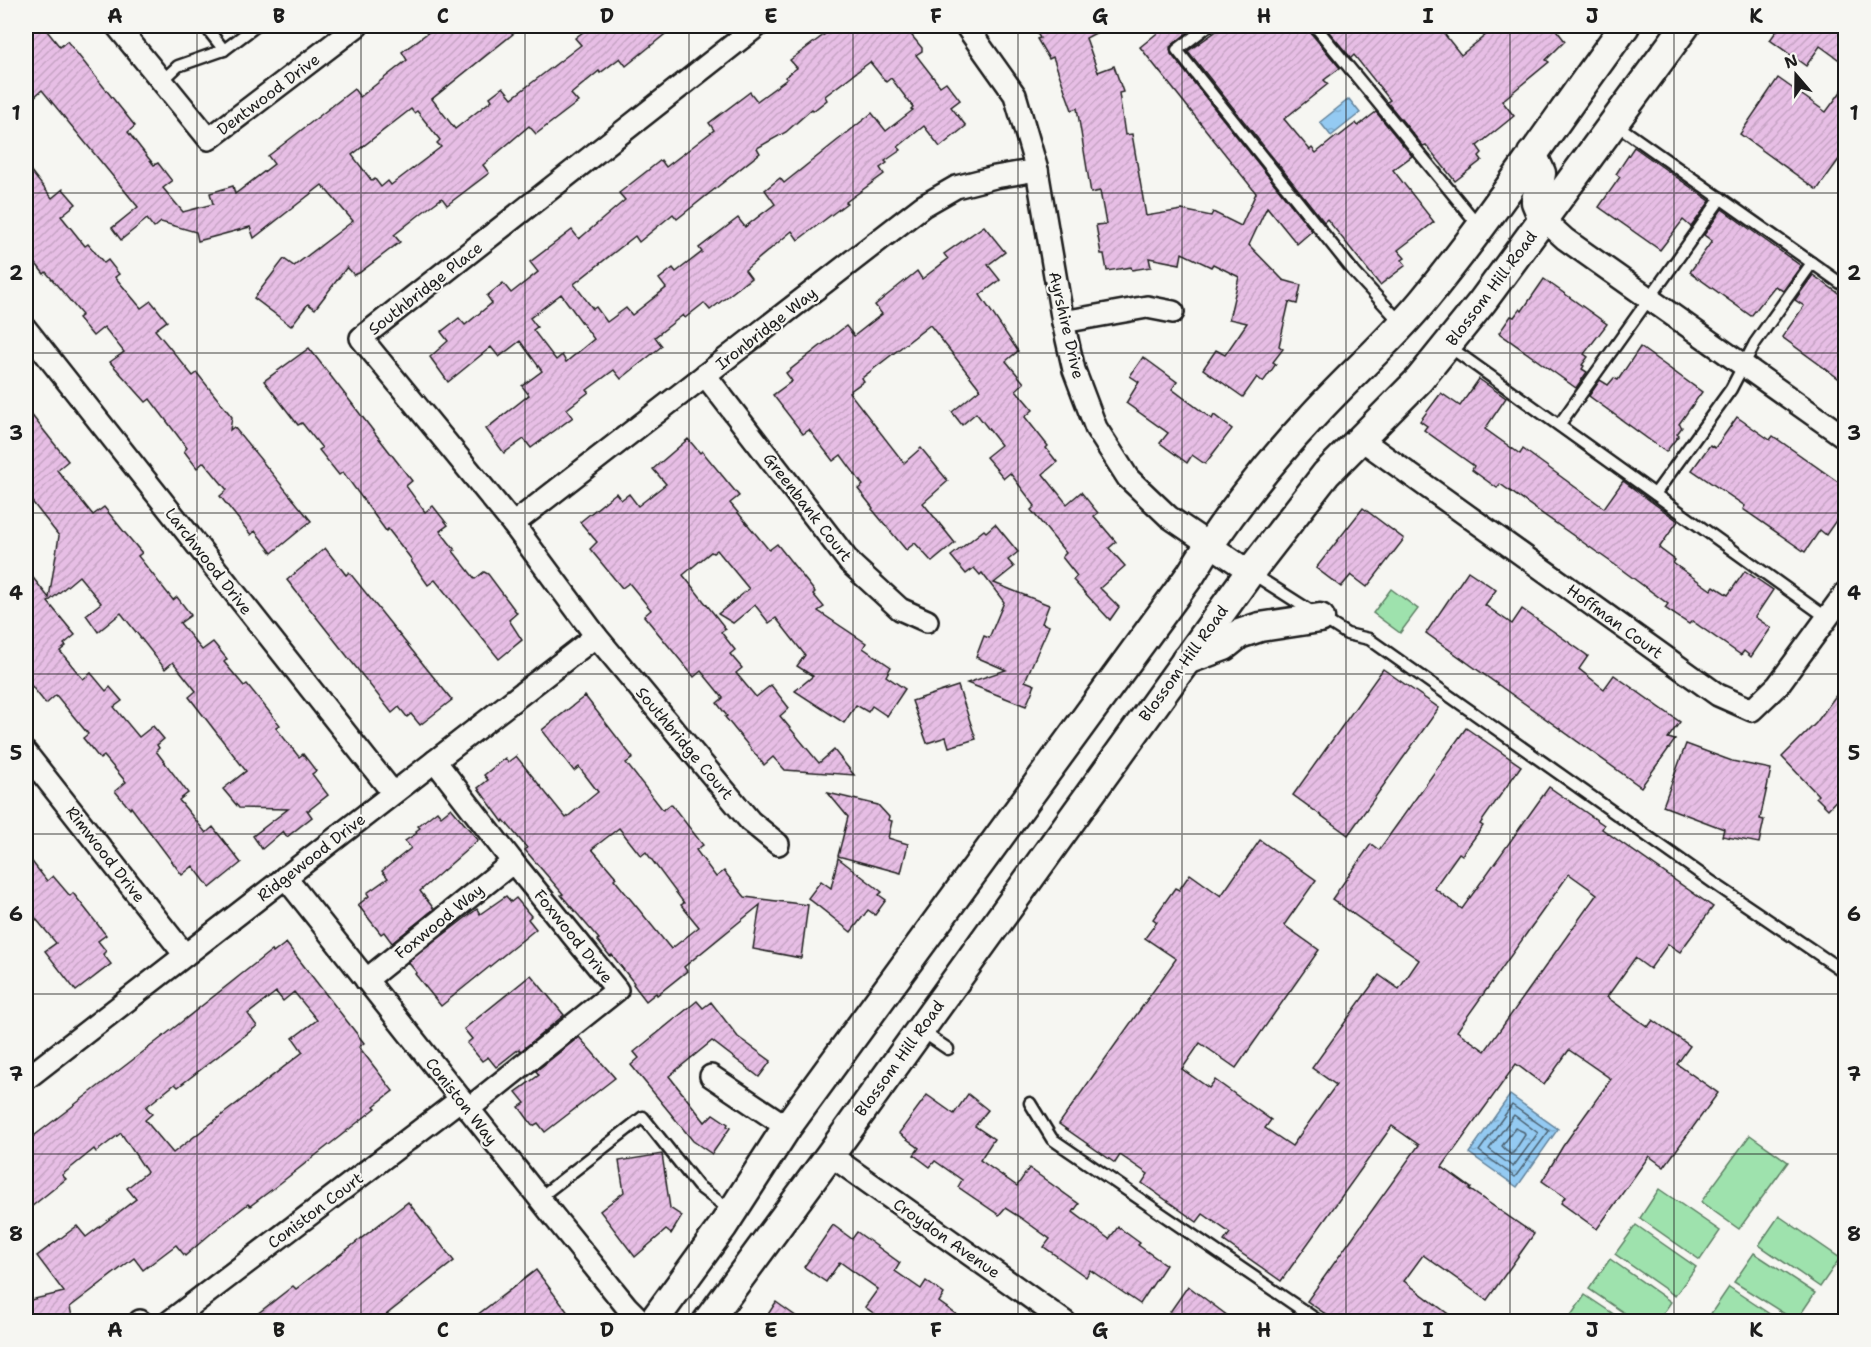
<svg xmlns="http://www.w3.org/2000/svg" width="1871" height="1347" viewBox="0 0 1871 1347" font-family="'Shantell Sans',sans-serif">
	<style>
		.park { fill: #9ee2ad; stroke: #5d7f64; stroke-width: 1.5 }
		.water { fill: url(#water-ripples); stroke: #64849c; stroke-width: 1.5 }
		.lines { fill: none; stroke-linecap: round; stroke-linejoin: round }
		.shore { stroke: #4c6272; stroke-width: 1.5 }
		.building { fill: url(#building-hatch); stroke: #1c1c1c; stroke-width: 1.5; fill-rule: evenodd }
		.service-casing { stroke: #1c1c1c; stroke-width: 15 }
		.minor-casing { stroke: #1c1c1c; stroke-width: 26 }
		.secondary-casing { stroke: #1c1c1c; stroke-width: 33 }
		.service { stroke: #f6f6f2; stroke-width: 10 }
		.minor { stroke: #f6f6f2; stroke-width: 21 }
		.secondary { stroke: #f6f6f2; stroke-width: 28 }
		.grid { fill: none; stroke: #1c1c1c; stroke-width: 1.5; stroke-opacity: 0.55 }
		.labels { text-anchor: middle; stroke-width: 4.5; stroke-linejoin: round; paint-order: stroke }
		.street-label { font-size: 16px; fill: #1c1c1c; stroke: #f6f6f2 }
		.neatline { fill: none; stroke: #1c1c1c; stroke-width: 2 }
		.grid-label { font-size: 20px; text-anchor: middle; font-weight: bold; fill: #1c1c1c }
	</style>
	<defs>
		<pattern id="water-ripples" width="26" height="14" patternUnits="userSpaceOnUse" patternTransform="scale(1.5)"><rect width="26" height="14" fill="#94caf2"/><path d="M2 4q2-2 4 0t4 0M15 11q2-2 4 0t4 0" fill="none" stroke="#7fadcf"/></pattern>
		<pattern id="building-hatch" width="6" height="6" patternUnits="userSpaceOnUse" patternTransform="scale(1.5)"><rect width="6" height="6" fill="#e7bee5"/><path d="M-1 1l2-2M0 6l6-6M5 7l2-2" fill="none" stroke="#c6a3c4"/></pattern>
	</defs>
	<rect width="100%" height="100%" fill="#f6f6f2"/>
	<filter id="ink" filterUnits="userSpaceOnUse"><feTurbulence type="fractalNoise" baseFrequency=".0167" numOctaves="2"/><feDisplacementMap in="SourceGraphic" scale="12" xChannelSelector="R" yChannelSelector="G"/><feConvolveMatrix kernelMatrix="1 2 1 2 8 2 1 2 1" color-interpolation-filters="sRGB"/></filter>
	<g filter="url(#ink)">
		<!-- park -->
		<g class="park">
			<polygon points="1391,589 1418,609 1400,633 1373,613"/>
			<polygon points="1750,1135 1788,1162 1739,1229 1701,1202"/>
			<polygon points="1659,1189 1720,1231 1700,1260 1640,1218"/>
			<polygon points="1779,1216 1840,1258 1820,1287 1759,1245"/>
			<polygon points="1636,1225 1696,1267 1675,1296 1615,1254"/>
			<polygon points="1754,1253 1815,1293 1796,1321 1734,1282"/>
			<polygon points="1610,1259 1671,1302 1658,1321 1636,1321 1589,1289"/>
			<polygon points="1729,1287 1780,1321 1720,1321 1710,1315"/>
			<polygon points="1585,1295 1624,1321 1567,1321"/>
		</g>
		<!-- water -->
		<g class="water">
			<polygon points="1349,99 1360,113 1331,136 1320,122"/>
			<polygon points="1510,1095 1558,1129 1517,1187 1469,1153"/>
		</g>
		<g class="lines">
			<!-- shore -->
			<g class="shore">
				<polygon points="1512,1105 1549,1131 1515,1177 1479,1151"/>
				<polygon points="1514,1115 1538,1133 1513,1167 1489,1149"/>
				<polygon points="1515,1128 1524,1132 1525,1135 1513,1153 1510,1154 1502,1146"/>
			</g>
		</g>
		<!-- building -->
		<g class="building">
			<path d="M26,26H43L60,47L67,41L135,126L128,132L154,165L158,163L172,181L163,188L183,212L213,204L210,193L233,186L235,194L274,164L268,156L272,153L354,89L360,97L407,60L402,52L437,26H523L432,99L455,129L492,100L490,97L503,87L512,98L581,45L575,38L591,26H675L626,66L620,58L600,73L599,71L571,94L578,102L536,134L529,126L483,165L489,173L447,205L442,198L423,212L394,235L400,242L359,273L354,275L347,267L315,309L308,304L291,326L254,298L284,259L294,266L353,221L322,185L254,238L250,227L198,241L196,232L161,222L154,228L147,219L121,240L112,228L138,207L42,90L26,104ZM411,109L414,113L417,111L440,140L437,143L441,147L391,185L388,181L381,187L375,179L372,181L352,155Z"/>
			<path d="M836,26H904L922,48V51L916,55L940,86L946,82L960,100L951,107L966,126L940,147L924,126L898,147L901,150L885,161L887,163L880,168L884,174L846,202L847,203L798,240L792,231L745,270L751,278L710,310L704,303L685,318L683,315L655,337L662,346L621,379L614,370L587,390L589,392L567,409L573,417L531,448L524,439L504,453L486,429L529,395L522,386L542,371L520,341L499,357L491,347L448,382L430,357L448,341L441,332L459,318L465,325L492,303L487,296L503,283L511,293L538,272L530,262L572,230L579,239L625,200L619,193L661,160L666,167L696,144L714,130L709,123L750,92L757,101L787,79L785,77L797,68L790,60ZM870,62L886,82L891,78L913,107L911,109L913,110L886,131L872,113L784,183L780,178L765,190L775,204L745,227L738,218L699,248L702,252L676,272L673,268L659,279L666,288L632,315L626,308L607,322L596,307L593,309L574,284L635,236L639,242L673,214L677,219L760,153L757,148L786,132L812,109L813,111L827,100L825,96ZM561,294L594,339L566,362L562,355L556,360L533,330L537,327L530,318Z"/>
			<polygon points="1033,26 1109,26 1086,38 1098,72 1114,66 1123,92 1119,93 1125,135 1132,134 1146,216 1182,210 1211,216 1213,212 1241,226 1256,193 1140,47 1166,26 1190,26 1193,28 1170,47 1171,54 1312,231 1297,244 1267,207 1249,245 1283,280 1301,285 1297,304 1289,302 1279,346 1283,349 1273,362 1276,364 1263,382 1257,377 1243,397 1203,369 1216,350 1225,355 1247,323 1229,319 1239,277 1213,264 1211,267 1182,253 1180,264 1149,258 1151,267 1132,270 1131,267 1107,271 1104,254 1101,254 1096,225 1106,224 1100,191 1091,193 1077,108 1072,110 1053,57 1049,59 1037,39 1040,38"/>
			<polygon points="1224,26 1308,26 1309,31 1340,68 1324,80 1328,84 1284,119 1310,150 1312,148 1316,153 1337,136 1338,137 1356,123 1358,126 1376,112 1412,156 1393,170 1434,222 1398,250 1405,258 1402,260 1406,265 1380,285 1327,219 1324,222 1188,51"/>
			<polygon points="1324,26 1438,26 1461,55 1497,26 1553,26 1565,41 1546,60 1549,62 1502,101 1514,116 1477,146 1482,153 1479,156 1482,160 1455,181 1426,145 1423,146 1387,102 1390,100 1354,55 1351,58"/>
			<polygon points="1780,26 1845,26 1845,64 1820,46 1806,66 1770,40"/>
			<polygon points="1778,78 1826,112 1845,86 1845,151 1817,190 1740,134"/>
			<polygon points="1634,147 1710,201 1691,227 1683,220 1660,250 1599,207 1620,177 1616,174"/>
			<polygon points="26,165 52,198 63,189 76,204 61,216 85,246 88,244 104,263 108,260 119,274 115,277 141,308 151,301 167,321 155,330 193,376 197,373 232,417 230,430 234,427 311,521 272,553 255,531 251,535 220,496 227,490 204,462 197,468 184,451 187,448 150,399 146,402 110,362 124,352 104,327 93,336 78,318 82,315 46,272 44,274 26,251"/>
			<polygon points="1722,209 1801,266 1783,291 1775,286 1751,316 1690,272 1712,241 1704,235"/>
			<polygon points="984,226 1005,252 988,265 1000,280 980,295 1018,351 1006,361 1024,383 1016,390 1033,410 1025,417 1048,446 1046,448 1057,462 1043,474 1067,504 1081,492 1098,513 1094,516 1116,542 1109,548 1125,566 1100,588 1119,607 1110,620 1073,580 1077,576 1062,557 1066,553 1031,510 1035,506 1010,473 1004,478 986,457 1001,445 976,413 962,425 952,412 980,389 930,325 862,378 864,381 849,392 904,463 921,448 948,481 923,503 955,543 932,562 915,543 906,550 872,509 873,508 858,489 863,485 841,455 833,461 809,430 803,434 773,395 792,381 786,373 846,326 854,336 882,314 875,305 917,271 922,279 948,259 944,254"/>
			<polygon points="1813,275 1845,298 1845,383 1782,337 1804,306 1795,300"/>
			<polygon points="1544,279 1607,324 1584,354 1588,357 1582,365 1584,366 1582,369 1587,372 1576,388 1499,333 1511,316 1514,317 1520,309 1522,311"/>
			<polygon points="1640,347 1702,392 1679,424 1682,427 1677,434 1679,435 1666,452 1589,396 1600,380 1608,385 1614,378 1618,380"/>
			<polygon points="309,348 412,481 406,486 425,512 433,506 448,525 440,531 455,550 453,551 475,579 484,572 488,574 517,613 509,620 522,640 499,659 435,580 428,585 411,561 412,560 388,529 386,531 343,472 339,475 319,450 322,448 302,423 298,425 264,381"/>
			<polygon points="1143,357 1177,382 1172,389 1212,419 1214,415 1232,429 1205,464 1192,455 1187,463 1160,443 1168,433 1126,403 1139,382 1130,376"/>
			<polygon points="1479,379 1506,398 1485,429 1520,454 1523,449 1604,508 1623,481 1678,521 1659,548 1675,560 1673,563 1711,590 1714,586 1728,595 1745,571 1773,590 1755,617 1771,628 1751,657 1744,651 1741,655 1692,621 1689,624 1665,608 1668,604 1618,567 1500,484 1497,488 1472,470 1474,466 1424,430 1427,426 1420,421 1441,393 1460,406"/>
			<polygon points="26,408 68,461 57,470 93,515 104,507 125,533 142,553 138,556 173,600 177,597 191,615 180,623 202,650 213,642 227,659 224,662 244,686 247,684 280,725 276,728 299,757 303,754 316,771 312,774 328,795 309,810 307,810 312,817 287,837 283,831 262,849 253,836 288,809 239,808 223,789 246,771 189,697 196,691 173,662 165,669 121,613 98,632 86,615 101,603 79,576 48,602 75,635 64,644 66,646 60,651 83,679 91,673 106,691 110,687 122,701 114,707 139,737 153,726 164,739 157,745 159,748 156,751 188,793 179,800 206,833 213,827 241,863 210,888 193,866 182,875 131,807 130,809 115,791 126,782 104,756 100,759 83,738 88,734 56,695 46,704 26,679 26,569 49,598 59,536 26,494"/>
			<polygon points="1737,417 1770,440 1773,436 1845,487 1845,497 1839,505 1844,509 1826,535 1820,530 1805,552 1743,509 1745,506 1692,470 1710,445 1715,448"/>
			<polygon points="688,439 700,453 702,451 739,496 730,503 754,532 769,550 777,544 815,592 813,594 824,607 818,611 866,643 863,648 891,667 886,676 905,689 887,716 872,706 868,712 856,705 844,723 795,691 813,676 797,666 805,655 776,618 769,623 755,605 733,623 718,614 749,589 717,550 713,553 711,552 683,575 726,629 721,632 735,650 730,654 742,668 736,673 756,697 771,685 789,708 780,716 819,763 834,750 854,775 785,770 773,757 764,765 725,717 727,716 717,703 723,698 701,671 694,677 644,616 651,610 629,583 622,588 590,549 597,542 580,522 616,493 621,500 629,494 638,506 666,484 653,469"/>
			<polygon points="1363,508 1404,539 1367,587 1351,575 1341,587 1316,568"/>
			<polygon points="995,524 1018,552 1008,560 1014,567 994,583 1049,605 1042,623 1049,626 1025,681 1035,685 1026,706 967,683 1006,670 976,657 984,636 989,638 1004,602 982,573 980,575 974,568 966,574 951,556 984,530 986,532"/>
			<polygon points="325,548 346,575 349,572 452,700 420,725 411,714 407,717 399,707 392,713 287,580"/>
			<polygon points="1468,571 1496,590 1485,605 1512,624 1522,609 1588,656 1579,669 1604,689 1614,675 1680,722 1668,738 1675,740 1641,787 1426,633"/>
			<polygon points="1383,669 1439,708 1348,835 1293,795"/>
			<polygon points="1845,683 1845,791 1828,809 1816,797 1818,795 1782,757 1816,723"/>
			<polygon points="958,686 976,739 949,747 946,737 927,743 912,701"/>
			<path d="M585,696L633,758L626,763L663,810L671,804L703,845L696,850L716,877L724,871L745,897L808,905L801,958L753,949L760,905L684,967L687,971L657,995L656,993L646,1001L633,984L634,983L612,955L610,956L597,940L599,939L561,895L563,894L525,850L527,848L504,820L503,822L478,788L488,780L484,775L505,758L508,762L516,756L566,818L598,792L579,767L574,771L542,730ZM619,828L641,856L646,852L684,903L681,905L699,927L671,949L614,879L616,877L592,849Z"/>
			<path d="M1466,728L1521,766L1480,824L1483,826L1462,855L1459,853L1434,888L1462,909L1549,787L1604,825L1602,829L1713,907L1680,952L1668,944L1650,969L1635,958L1607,997L1648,1027L1653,1020L1690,1046L1677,1064L1718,1093L1664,1167L1649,1156L1597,1229L1561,1203L1565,1197L1542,1181L1563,1146L1611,1079L1569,1050L1544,1085L1516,1064L1442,1167L1471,1188L1469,1189L1534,1234L1487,1300L1423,1255L1404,1281L1459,1322H1337L1307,1301L1419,1145L1392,1126L1281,1281L1224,1241L1230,1233L1203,1214L1197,1222L1142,1183L1148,1174L1120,1155L1115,1163L1059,1124L1176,959L1145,938L1157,922L1153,919L1175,888L1179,890L1190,874L1221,896L1260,840L1316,880L1284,925L1319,950L1236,1068L1200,1043L1182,1069L1209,1088L1215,1080L1271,1120L1265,1128L1292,1146L1336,1085L1312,1068L1379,975L1399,989L1419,960L1332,899L1371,844L1379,850ZM1569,874L1597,894L1485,1051L1457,1031Z"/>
			<polygon points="1686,744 1732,761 1771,769 1760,819 1764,820 1759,843 1722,836 1724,829 1663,806"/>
			<polygon points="828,793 878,805 889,817 888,820 892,821 888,838 908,844 901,873 838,856 848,817"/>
			<polygon points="451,808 478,840 420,891 434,909 392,943 384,932 381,934 358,905 369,896 367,893 388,878 382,871 411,848 405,841 417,833 416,831 420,828 418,826 437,811 441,816"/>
			<polygon points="26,854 47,881 53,876 70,896 73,893 106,935 98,941 106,951 103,954 111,964 76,991 45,951 56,943 32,914 26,919"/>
			<polygon points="838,858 882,892 879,895 886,900 875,915 868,910 851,932 808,898 821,881 831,888"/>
			<polygon points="506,896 511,902 516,898 531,916 528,919 536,929 441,1006 415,974 417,973 408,962 477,909 480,914"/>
			<path d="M286,943L364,1043L359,1047L393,1091L374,1106L376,1108L274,1188L250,1206L248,1204L215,1230L185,1256L176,1245L143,1270L134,1258L70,1307L73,1322H26V1301L64,1292L37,1256L77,1226L86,1237L136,1199L127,1188L147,1172L121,1133L96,1152L94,1149L62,1175L66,1179L26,1211V1142L165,1035L272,950L273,953ZM276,992L283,1001L294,992L317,1020L293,1038L303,1052L173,1153L145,1120L152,1114L146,1107L175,1084L178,1087L257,1026L248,1014Z"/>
			<polygon points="531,975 564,1015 521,1051 519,1049 496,1067 488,1057 482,1061 467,1043 472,1039 464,1029"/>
			<polygon points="697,1001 703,1008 711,1002 738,1037 771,1061 759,1077 712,1041 669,1076 705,1122 713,1114 728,1124 727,1126 730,1128 712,1154 693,1141 631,1065 639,1058 634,1052"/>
			<polygon points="579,1037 615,1078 545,1132 538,1123 533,1126 519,1107 525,1103 516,1092 539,1075 536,1071"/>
			<polygon points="968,1094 988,1110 975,1126 994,1139 980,1160 1017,1186 1029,1168 1079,1204 1073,1212 1109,1239 1118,1227 1140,1243 1138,1245 1166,1265 1140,1304 1090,1270 1086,1277 1044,1247 1050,1239 1021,1218 1005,1208 999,1215 958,1187 962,1180 935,1161 930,1167 914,1155 919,1148 899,1133 927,1095 954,1114"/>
			<polygon points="662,1154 670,1208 682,1216 671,1234 666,1230 635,1257 600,1211 624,1192 619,1161"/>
			<polygon points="408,1202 454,1261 377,1322 247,1322 293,1286 296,1289"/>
			<polygon points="833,1225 852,1239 857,1232 900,1263 895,1271 921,1289 926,1281 944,1294 939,1302 967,1322 886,1322 865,1307 878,1289 840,1262 826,1282 804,1267"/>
			<polygon points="536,1270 575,1322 468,1322"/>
			<polygon points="1188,1286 1236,1322 1163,1322"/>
			<polygon points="776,1302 804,1322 763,1322"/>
		</g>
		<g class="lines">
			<!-- service casing -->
			<g class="service-casing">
				<g id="service">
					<polyline points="205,26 224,50"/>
					<polyline points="1208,26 1177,50 1354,272 1402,324"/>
					<polyline points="1315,26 1479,226"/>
					<polyline points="162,81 178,66 224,50 256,26"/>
					<polyline points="1614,123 1846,287"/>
					<polyline points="1447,345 1826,617"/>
					<polyline points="1559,425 1721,198"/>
					<polyline points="1655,494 1731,389 1755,343 1812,263"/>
					<polyline points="1250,572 1347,634 1369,639 1715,884 1846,973"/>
					<polyline points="920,1030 948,1049"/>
					<polyline points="1030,1103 1052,1139 1320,1322"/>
					<polyline points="539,1198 643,1117 698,1186 730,1210"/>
				</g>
			</g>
			<!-- minor casing -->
			<g class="minor-casing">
				<g id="minor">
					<polyline points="117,26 209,139 357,26"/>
					<polyline points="757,26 361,338 513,524 596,636 750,821 778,844"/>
					<polyline points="966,26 1015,95 1037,170 1063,322 1074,370 1096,428 1128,478 1169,517 1250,572"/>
					<polyline points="1543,219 1565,239 1846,438"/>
					<polyline points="1063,322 1147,307 1173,312"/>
					<polyline points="26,329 393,793"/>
					<polyline points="705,375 850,563 900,609 927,621"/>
					<polyline points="1359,438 1718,695 1752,710 1778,685 1846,592"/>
					<polyline points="513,524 923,206 956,187 995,177 1037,170"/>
					<polyline points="26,753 185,955"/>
					<polyline points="435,761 513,862 617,990 468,1109"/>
					<polyline points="285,877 555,1218 627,1307 642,1322"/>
					<polyline points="366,980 513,862"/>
					<polyline points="711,1076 787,1127"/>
					<polyline points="26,1079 596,636"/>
					<polyline points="830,1155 1065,1322"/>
					<polyline points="140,1321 141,1322"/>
					<polyline points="169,1322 461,1099"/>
				</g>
			</g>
			<!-- secondary casing -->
			<g class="secondary-casing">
				<g id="secondary">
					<polyline points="1532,154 1541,173 1536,202 1543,219"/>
					<polyline points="1186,660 1224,646 1239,634 1260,627 1320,618"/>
					<path d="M653,1322L723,1226L787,1127L1191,574C1222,522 1268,464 1310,419C1346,379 1388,343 1423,301C1495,213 1558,117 1625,26"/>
					<polyline points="707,1322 830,1155 1250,572 1326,474 1419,380 1482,302 1685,26"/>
				</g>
			</g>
			<!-- service -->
			<use href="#service" class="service"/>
			<!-- minor -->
			<use href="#minor" class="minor"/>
			<!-- secondary -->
			<use href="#secondary" class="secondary"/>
		</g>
	</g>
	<!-- grid -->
	<path class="grid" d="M197,26V1322M361,26V1322M525,26V1322M689,26V1322M853,26V1322M1018,26V1322M1182,26V1322M1346,26V1322M1510,26V1322M1674,26V1322M26,193H1846M26,353H1846M26,513H1846M26,674H1846M26,834H1846M26,994H1846M26,1154H1846"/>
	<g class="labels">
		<!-- street labels -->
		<g class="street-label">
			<text transform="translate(268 94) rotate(-37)" y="6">Dentwood Drive</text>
			<text transform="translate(425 288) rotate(-38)" y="6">Southbridge Place</text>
			<text transform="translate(1491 288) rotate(-53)" y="6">Blossom Hill Road</text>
			<text transform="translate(1067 325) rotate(77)" y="6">Ayrshire Drive</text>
			<text transform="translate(766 328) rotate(-38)" y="6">Ironbridge Way</text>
			<text transform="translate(808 507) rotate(52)" y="6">Greenbank Court</text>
			<text transform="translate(209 561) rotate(52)" y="6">Larchwood Drive</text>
			<text transform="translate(1615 621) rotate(36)" y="6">Hoffman Court</text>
			<text transform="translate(1183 663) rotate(-54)" y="6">Blossom Hill Road</text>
			<text transform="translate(685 743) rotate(50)" y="6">Southbridge Court</text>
			<text transform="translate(106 854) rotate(52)" y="6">Rimwood Drive</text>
			<text transform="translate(311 857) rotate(-38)" y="6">Ridgewood Drive</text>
			<text transform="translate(439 921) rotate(-39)" y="6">Foxwood Way</text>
			<text transform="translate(574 936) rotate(51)" y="6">Foxwood Drive</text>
			<text transform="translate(899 1058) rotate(-54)" y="6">Blossom Hill Road</text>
			<text transform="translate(462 1101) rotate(52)" y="6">Coniston Way</text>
			<text transform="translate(315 1210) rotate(-37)" y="6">Coniston Court</text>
			<text transform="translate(947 1238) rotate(35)" y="6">Croydon Avenue</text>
		</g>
	</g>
	<!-- margin -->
	<rect width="1871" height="1347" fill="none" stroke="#f6f6f2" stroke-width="66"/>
	<!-- north arrow -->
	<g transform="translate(1796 75) rotate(340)" stroke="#f6f6f2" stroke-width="4.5" paint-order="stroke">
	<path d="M0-4.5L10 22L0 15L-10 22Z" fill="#1c1c1c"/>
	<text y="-9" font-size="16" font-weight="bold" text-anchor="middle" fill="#1c1c1c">N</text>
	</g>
	<rect x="33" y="33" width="1805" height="1281" class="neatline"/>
	<g class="grid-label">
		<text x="115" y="23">A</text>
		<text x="279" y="23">B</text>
		<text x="443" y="23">C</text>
		<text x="607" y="23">D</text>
		<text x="771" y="23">E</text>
		<text x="936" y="23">F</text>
		<text x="1100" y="23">G</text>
		<text x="1264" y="23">H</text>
		<text x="1428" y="23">I</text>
		<text x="1592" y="23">J</text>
		<text x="1756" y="23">K</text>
		<text x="16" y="120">1</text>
		<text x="1854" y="120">1</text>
		<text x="16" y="280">2</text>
		<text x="1854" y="280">2</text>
		<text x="16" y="440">3</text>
		<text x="1854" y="440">3</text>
		<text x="16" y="600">4</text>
		<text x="1854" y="600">4</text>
		<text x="16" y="760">5</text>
		<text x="1854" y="760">5</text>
		<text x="16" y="921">6</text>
		<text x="1854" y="921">6</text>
		<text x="16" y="1081">7</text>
		<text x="1854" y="1081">7</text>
		<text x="16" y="1241">8</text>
		<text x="1854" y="1241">8</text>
		<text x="115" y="1337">A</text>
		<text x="279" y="1337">B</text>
		<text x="443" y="1337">C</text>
		<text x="607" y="1337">D</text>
		<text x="771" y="1337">E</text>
		<text x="936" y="1337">F</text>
		<text x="1100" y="1337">G</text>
		<text x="1264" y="1337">H</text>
		<text x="1428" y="1337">I</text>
		<text x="1592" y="1337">J</text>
		<text x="1756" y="1337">K</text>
	</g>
</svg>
